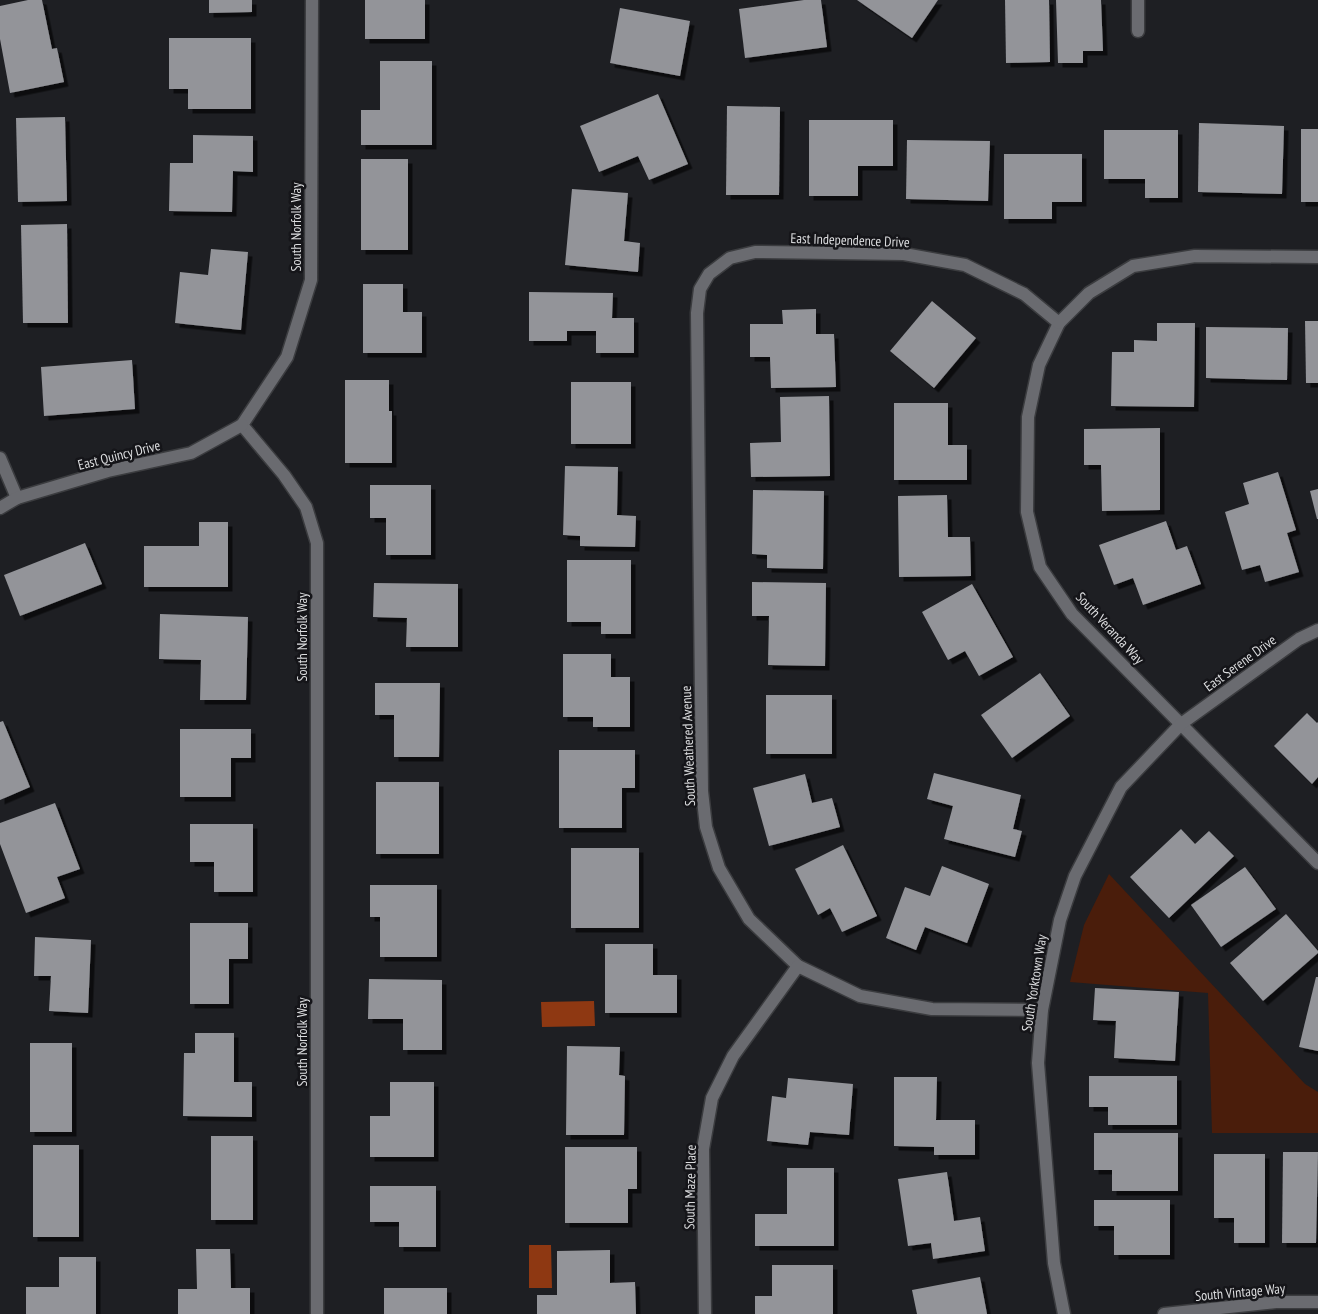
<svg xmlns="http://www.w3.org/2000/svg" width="1318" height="1314" viewBox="0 0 1318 1314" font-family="'PT Sans Narrow',sans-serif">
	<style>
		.green { fill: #4a1d0b }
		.water { fill: #8e3812 }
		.building { fill: #939499; filter: url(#shadow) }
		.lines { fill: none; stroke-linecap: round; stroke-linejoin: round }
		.minor-casing { stroke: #3b3c3f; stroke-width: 15 }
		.minor { stroke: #6a6b70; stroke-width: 12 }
		.labels { text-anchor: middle; stroke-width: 5; stroke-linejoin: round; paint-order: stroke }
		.street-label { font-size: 14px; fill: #dcdddf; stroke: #151519 }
	</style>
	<defs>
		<filter id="shadow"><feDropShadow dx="4.5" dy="4.5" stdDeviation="0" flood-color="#0009"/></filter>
	</defs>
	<rect width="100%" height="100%" fill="#1e1f23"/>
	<!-- green -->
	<polygon class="green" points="1109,874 1305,1084 1318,1092 1318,1133 1212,1133 1208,993 1070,982 1084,925"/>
	<!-- water -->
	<g class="water">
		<polygon points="594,1001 595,1026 542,1027 541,1002"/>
		<polygon points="529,1245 551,1245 552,1288 529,1288"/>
	</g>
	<!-- building -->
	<g class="building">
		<polygon points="28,0 42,0 52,49 57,48 64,82 10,93 0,39 0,6"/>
		<polygon points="209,0 252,0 252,12 209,13"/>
		<rect x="365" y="0" width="60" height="39"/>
		<polygon points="804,0 821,0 827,47 745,58 739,9"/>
		<polygon points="857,0 938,0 912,38"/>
		<polygon points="1005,0 1049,0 1050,62 1006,63"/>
		<polygon points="1056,0 1101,0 1103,51 1083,51 1083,63 1058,63"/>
		<polygon points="620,8 690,21 680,76 610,63"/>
		<polygon points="169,38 251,38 251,109 188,109 188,89 169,89"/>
		<polygon points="380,61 432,61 432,145 361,145 361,110 380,110"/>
		<polygon points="658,94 688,164 649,180 638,156 599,172 580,126"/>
		<polygon points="727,106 780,107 779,195 726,195"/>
		<polygon points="65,117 67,201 18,202 16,118"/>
		<polygon points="809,120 893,120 893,166 858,166 858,196 809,196"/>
		<polygon points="1199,123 1284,126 1282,194 1198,192"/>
		<rect x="1301" y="129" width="17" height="73"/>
		<polygon points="1104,130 1178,130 1178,198 1145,198 1145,179 1104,179"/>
		<polygon points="193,135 253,136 253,172 233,171 232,212 169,211 170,163 193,163"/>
		<polygon points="907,140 990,141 988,201 906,199"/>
		<polygon points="1004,154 1082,154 1082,202 1052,202 1052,219 1004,219"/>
		<rect x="361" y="159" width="47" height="91"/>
		<polygon points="572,189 628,193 624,241 640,243 638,272 565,265"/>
		<polygon points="67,224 68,323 23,323 21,225"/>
		<polygon points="211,249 248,252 241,330 175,323 180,272 208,275"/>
		<polygon points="363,284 403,284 403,312 422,312 422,353 363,353"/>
		<polygon points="529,292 613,293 612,318 634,318 634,353 596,353 596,331 567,331 567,341 529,341"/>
		<polygon points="932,301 976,338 934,388 890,351"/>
		<polygon points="816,309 816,334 834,334 836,387 771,388 770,357 750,357 750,324 783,324 782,310"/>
		<polygon points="1305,321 1318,321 1318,383 1306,383"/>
		<polygon points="1157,323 1195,323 1194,407 1111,406 1112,352 1134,352 1134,340 1157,341"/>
		<polygon points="1206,327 1288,328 1287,380 1206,378"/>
		<polygon points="132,360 135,409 44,416 41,367"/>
		<polygon points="345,380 389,380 389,411 392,411 392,463 345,463"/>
		<rect x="571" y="382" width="60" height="62"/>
		<polygon points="829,396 830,476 751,477 750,443 781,442 780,397"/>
		<polygon points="894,403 948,403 948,445 967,445 967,480 894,480"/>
		<polygon points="1160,428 1160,510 1102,511 1101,465 1084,465 1084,429"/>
		<polygon points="565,466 618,467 617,515 636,516 635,547 580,546 580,536 563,535"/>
		<polygon points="1278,472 1296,530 1287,533 1299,572 1265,582 1260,565 1242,570 1225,512 1249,504 1243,483"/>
		<polygon points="370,485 431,485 431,555 386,555 386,518 370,518"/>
		<polygon points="1318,489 1318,519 1317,519 1310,491"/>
		<polygon points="753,490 824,491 823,569 767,568 767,555 752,554"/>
		<polygon points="947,495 948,537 970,537 971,576 899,577 898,496"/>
		<polygon points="1166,521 1176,550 1187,546 1201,584 1143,605 1133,578 1114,585 1099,545"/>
		<polygon points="199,522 228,522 228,587 144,587 144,546 199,546"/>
		<polygon points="85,543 102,584 20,616 4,575"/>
		<polygon points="567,560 631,560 631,634 601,634 601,622 567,622"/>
		<polygon points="752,582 826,583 825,666 768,665 769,616 752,616"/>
		<polygon points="374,583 458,584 458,647 406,647 407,618 373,617"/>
		<polygon points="972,584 1013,657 979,676 965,651 948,660 922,612"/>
		<polygon points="160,614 248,617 246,700 200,700 201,660 159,659"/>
		<polygon points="563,654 611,654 611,677 630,677 630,727 593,727 593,717 563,717"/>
		<polygon points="1040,673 1070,716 1012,758 981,715"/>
		<polygon points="375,683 440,683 439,757 394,757 394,715 375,715"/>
		<rect x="766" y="695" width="66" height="59"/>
		<polygon points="1307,713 1317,723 1318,722 1318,777 1312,784 1274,746"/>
		<polygon points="3,721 30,787 0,800 0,722"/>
		<polygon points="180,729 251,729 251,758 231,758 231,797 180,797"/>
		<polygon points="559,750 635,750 635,788 622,788 622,828 559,828"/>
		<polygon points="934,773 1021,795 1013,829 1022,831 1015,857 944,839 953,806 927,799"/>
		<polygon points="805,774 812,803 832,798 840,827 769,846 753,788"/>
		<rect x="376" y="782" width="63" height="72"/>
		<polygon points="55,803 80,869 57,877 65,898 26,913 0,844 0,823"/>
		<polygon points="190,824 253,824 253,892 214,892 214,862 190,862"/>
		<polygon points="1181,829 1195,844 1209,831 1234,856 1169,918 1130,877"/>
		<polygon points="843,845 877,916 842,932 830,908 818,915 795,869"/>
		<rect x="571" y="848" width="68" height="80"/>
		<polygon points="942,866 989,884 967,943 925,927 916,950 886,938 905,887 930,896"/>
		<polygon points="1245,867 1276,909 1221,947 1191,905"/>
		<polygon points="370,885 437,885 437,957 380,957 380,917 370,917"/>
		<polygon points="1286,914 1318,951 1318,953 1263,1001 1230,963"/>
		<polygon points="190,923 248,923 248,959 229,959 229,1004 190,1004"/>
		<polygon points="35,937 91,940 88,1013 49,1011 51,976 34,976"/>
		<polygon points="605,944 653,944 653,975 677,975 677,1013 605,1013"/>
		<polygon points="1316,977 1318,977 1318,1051 1299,1047"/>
		<polygon points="369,979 442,980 442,1050 403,1050 403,1019 368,1019"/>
		<polygon points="1095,988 1179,992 1175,1061 1114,1058 1116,1021 1093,1020"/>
		<polygon points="195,1033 234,1033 234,1082 252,1082 252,1117 183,1116 184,1053 195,1053"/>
		<rect x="30" y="1043" width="42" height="89"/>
		<polygon points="567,1046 620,1047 619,1075 625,1076 624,1135 566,1135"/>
		<polygon points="1089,1076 1177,1076 1177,1125 1108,1125 1108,1107 1089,1107"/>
		<polygon points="894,1077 937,1077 936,1120 975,1120 975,1155 934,1155 934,1147 894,1146"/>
		<polygon points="788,1078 853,1084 849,1135 810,1132 808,1145 767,1141 772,1096 786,1098"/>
		<polygon points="390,1082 434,1082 434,1157 370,1157 370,1116 390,1116"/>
		<polygon points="1094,1133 1178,1133 1178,1191 1112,1191 1112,1170 1094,1170"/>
		<rect x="211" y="1136" width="42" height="84"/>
		<rect x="33" y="1145" width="46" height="92"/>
		<polygon points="565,1147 637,1147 637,1189 628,1189 628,1223 565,1223"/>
		<polygon points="1283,1152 1318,1152 1316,1243 1282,1243"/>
		<polygon points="1214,1154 1265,1154 1265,1243 1234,1243 1234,1218 1214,1218"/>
		<polygon points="787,1168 834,1168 834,1246 755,1246 755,1214 787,1214"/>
		<polygon points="947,1172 954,1221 980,1217 985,1251 933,1259 931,1243 908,1246 898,1179"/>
		<polygon points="370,1186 436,1186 436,1247 399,1247 399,1222 370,1222"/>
		<polygon points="1094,1200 1170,1200 1170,1255 1114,1255 1114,1226 1094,1226"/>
		<polygon points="196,1249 230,1249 231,1288 250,1288 250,1314 178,1314 178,1289 197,1289"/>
		<polygon points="610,1250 610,1283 635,1282 636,1314 537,1314 537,1295 557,1295 557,1251"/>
		<polygon points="59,1257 96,1257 96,1314 26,1314 26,1287 59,1287"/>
		<polygon points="772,1265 833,1265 833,1314 755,1314 755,1296 772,1296"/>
		<polygon points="980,1277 987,1314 917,1314 912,1290"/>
		<rect x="384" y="1288" width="63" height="26"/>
	</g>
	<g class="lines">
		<!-- minor casing -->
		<g class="minor-casing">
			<g id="minor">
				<polyline points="312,0 311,280 287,357 242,425 284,475 306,507 317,543 317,1314"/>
				<polyline points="1138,0 1138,31"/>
				<polyline points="1059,323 1039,365 1028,417 1027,512 1040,567 1072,614 1318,863"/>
				<polyline points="0,458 17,498"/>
				<polyline points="0,508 17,498 108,471 191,453 242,425"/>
				<polyline points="1042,1010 932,1009 860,996 798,966 749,919 719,868 706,827 702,791 697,313 700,289 709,274 730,258 755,252 904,254 965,265 1024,294 1059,323 1089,293 1133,266 1195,256 1318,257"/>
				<polyline points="705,1314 703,1149 712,1098 733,1056 798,966"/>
				<polyline points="1064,1314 1054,1263 1038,1063 1042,1010 1060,920 1075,876 1121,787 1181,724 1299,639 1318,630"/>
				<polyline points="1164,1314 1276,1302 1318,1302"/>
			</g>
		</g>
		<!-- minor -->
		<use href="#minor" class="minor"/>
	</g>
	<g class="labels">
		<!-- street labels -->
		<g class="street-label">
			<text transform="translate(296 227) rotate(-90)" y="5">South Norfolk Way</text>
			<text transform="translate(850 240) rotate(2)" y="5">East Independence Drive</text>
			<text transform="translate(119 455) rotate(-14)" y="5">East Quincy Drive</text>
			<text transform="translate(1110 628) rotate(47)" y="5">South Veranda Way</text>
			<text transform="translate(302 637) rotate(-90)" y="5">South Norfolk Way</text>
			<text transform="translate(1240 663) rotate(-36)" y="5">East Serene Drive</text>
			<text transform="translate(688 746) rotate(-92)" y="5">South Weathered Avenue</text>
			<text transform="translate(1034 983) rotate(-81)" y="5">South Yorktown Way</text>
			<text transform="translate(302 1042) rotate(-90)" y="5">South Norfolk Way</text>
			<text transform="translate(690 1187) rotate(-89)" y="5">South Maze Place</text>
			<text transform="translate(1240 1292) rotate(-5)" y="5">South Vintage Way</text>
		</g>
	</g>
</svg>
